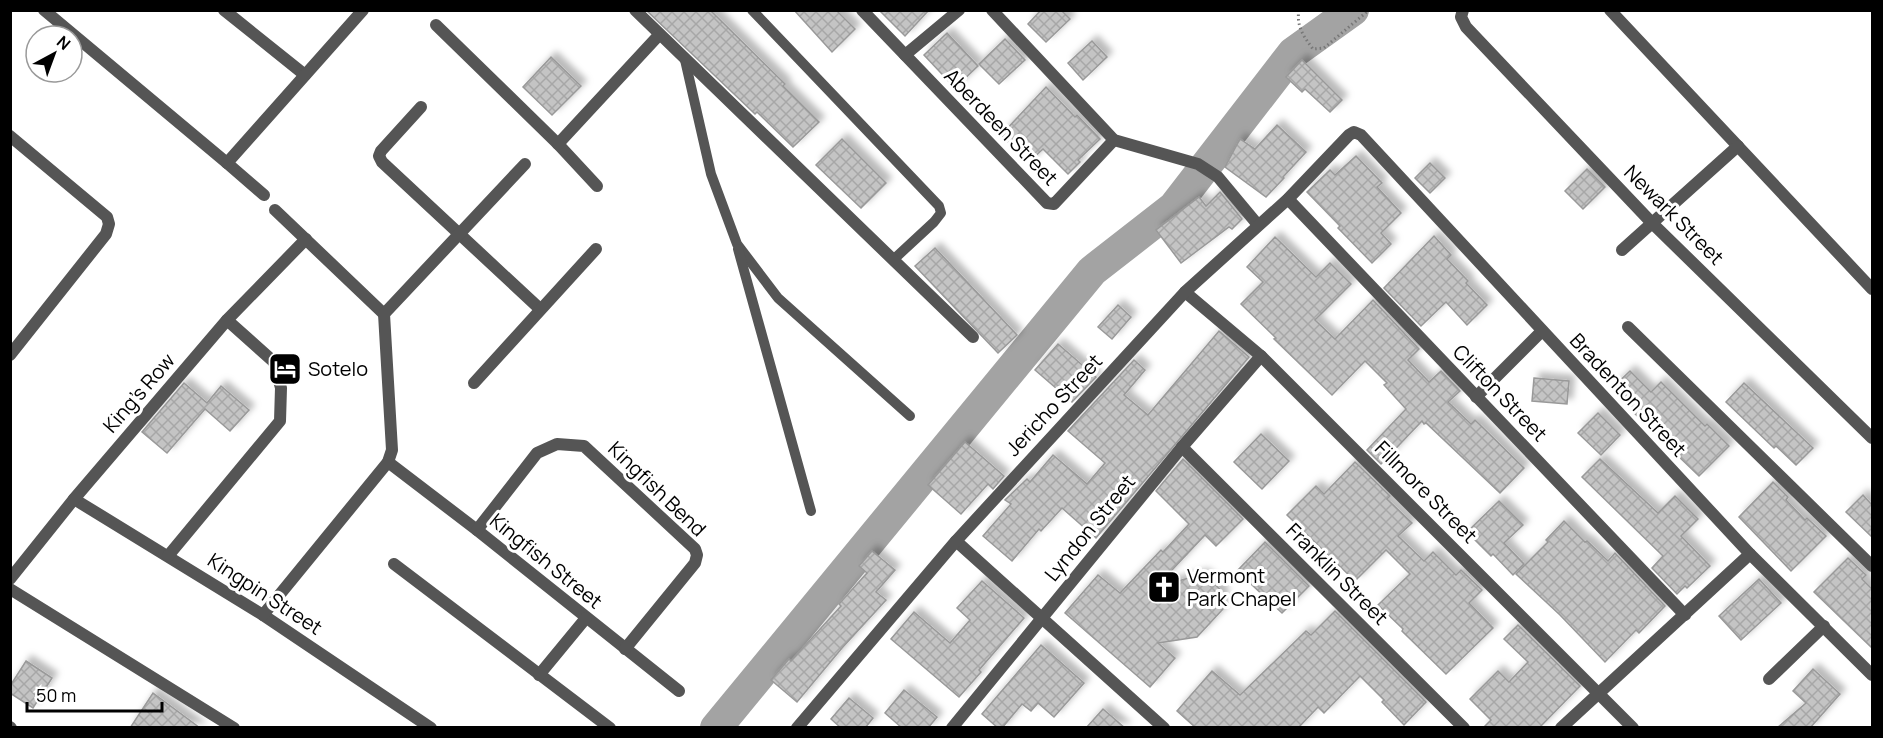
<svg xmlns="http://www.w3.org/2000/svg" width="1883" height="738" viewBox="0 0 1883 738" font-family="Manrope,sans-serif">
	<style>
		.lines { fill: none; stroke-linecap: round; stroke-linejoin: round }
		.river { stroke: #a3a3a3; stroke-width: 32 }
		.building { fill: url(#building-cross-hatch); stroke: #999; stroke-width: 1.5; filter: url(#shadow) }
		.path { stroke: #777; stroke-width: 3; stroke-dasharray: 1.5 3; stroke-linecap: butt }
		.service { stroke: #555; stroke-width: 10 }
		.minor { stroke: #555; stroke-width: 12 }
		.labels { text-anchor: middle; stroke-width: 6; stroke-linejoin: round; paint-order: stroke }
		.street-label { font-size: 20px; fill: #000; stroke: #fff }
		.poi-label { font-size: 20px; fill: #000; stroke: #fff; text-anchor: start }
	</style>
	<defs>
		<pattern id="building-cross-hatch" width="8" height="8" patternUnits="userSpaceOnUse" patternTransform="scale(1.5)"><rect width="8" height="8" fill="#c4c4c4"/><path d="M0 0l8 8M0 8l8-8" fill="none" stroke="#a7a7a7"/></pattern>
		<filter id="shadow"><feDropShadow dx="5.5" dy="-5.5" stdDeviation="3" flood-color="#0004"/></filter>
	</defs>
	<rect width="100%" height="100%" fill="#fff"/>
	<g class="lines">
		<!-- river -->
		<polyline class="river" points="716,728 1092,271 1174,207 1293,53 1353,10"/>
	</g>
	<!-- building -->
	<g class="building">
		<polygon points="794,10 836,10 855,29 832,52"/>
		<polygon points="879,10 929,10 905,36"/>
		<polygon points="1041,10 1061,10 1070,19 1046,42 1028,24"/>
		<polygon points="647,11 711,11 785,84 783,86 819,122 793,147 757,112 755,114"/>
		<polygon points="947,33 978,66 955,88 924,55"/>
		<polygon points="1005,39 1025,60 999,84 979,64"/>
		<polygon points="1092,41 1107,57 1083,80 1068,63"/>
		<polygon points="551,57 581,86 552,115 523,87"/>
		<polygon points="1302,60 1342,100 1330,112 1305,89 1302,92 1286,77"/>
		<polygon points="1046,87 1075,117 1077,115 1100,139 1078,160 1080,162 1068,174 1043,149 1029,162 1001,135"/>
		<polygon points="1277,125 1306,152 1283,177 1284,178 1266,197 1225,167 1240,139 1255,149"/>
		<polygon points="842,139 886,183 861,208 816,165"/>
		<polygon points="1356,156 1382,183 1377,187 1401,213 1381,233 1391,244 1372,263 1338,228 1340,226 1307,192 1330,170 1335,175"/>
		<polygon points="1430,163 1445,178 1430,193 1415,178"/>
		<polygon points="1587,169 1605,187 1583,209 1565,191"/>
		<polygon points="1220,192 1242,219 1232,229 1229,227 1181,263 1156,230 1199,197 1206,206"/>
		<polygon points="1434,236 1451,255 1447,259 1468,281 1466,283 1487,305 1467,325 1446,302 1421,326 1384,288"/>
		<polygon points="1275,237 1316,277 1330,263 1351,284 1315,320 1335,339 1373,300 1419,349 1408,360 1429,382 1441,371 1460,391 1448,402 1471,424 1475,420 1524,468 1500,493 1426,423 1424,424 1422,421 1381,464 1367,450 1406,409 1384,385 1387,383 1365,361 1332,395 1274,339 1276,338 1241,304 1263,282 1247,267"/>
		<polygon points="935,248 1017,335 998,353 915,266"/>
		<polygon points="1118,305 1131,317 1112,339 1098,327"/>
		<polygon points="1219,331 1249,357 1096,538 1062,508 1041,531 1039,529 1012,561 983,536 1011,504 1005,500 1027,479 1030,482 1053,455 1087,484 1105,463 1068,431 1134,360 1145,370 1124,395 1148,415"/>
		<polygon points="1058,344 1096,377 1072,402 1035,370"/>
		<polygon points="1630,371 1651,392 1661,382 1705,426 1707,424 1729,446 1699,476 1676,454 1678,453 1632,411 1635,409 1613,387"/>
		<polygon points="1534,378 1569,381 1567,404 1532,401"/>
		<polygon points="184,383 207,403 221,386 249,410 230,431 205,409 167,453 142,432"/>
		<polygon points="1744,383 1813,448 1796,465 1776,446 1774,448 1726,402"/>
		<polygon points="1598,413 1620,435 1601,455 1578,433"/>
		<polygon points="1261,434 1289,461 1262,489 1234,462"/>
		<polygon points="965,442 1004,476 993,489 988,484 961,514 928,485"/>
		<polygon points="1183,459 1243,519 1216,546 1205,535 1156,587 1203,574 1222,591 1223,609 1197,637 1158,643 1175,658 1150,687 1065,613 1098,575 1120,593 1161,550 1163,552 1189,524 1156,491"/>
		<polygon points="1600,459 1658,513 1675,496 1698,519 1681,536 1710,566 1687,588 1685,586 1677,594 1652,568 1663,556 1582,477"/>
		<polygon points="1355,462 1390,496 1387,499 1412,523 1398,536 1424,561 1433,552 1456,575 1461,570 1482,590 1469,603 1493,628 1446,674 1402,631 1403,629 1378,605 1410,574 1386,550 1355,581 1287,515 1316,486 1324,494"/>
		<polygon points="1773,482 1788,497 1786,500 1805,520 1807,518 1826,536 1791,571 1739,517"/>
		<polygon points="1863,495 1872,505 1872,537 1846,512"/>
		<polygon points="1499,501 1523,525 1504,543 1524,564 1513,575 1493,554 1491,556 1467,532"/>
		<polygon points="1564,521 1585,542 1587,541 1608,561 1615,553 1665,606 1639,633 1636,630 1605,662 1560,615 1516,574 1548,542 1546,540"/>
		<polygon points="1265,542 1309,586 1282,613 1237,571"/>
		<polygon points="872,551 895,570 876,592 886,600 842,648 797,702 771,680 789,659 791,661 841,606 839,604 867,573 859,566"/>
		<polygon points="1848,558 1866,575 1862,579 1872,589 1872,648 1814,592"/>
		<polygon points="1759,579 1781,603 1741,640 1719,616"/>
		<polygon points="982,581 1024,618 979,670 981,672 959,697 891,639 914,612 950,643 970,620 957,608"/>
		<polygon points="1335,611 1426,702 1404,725 1382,702 1384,700 1360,676 1324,713 1318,707 1298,728 1196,728 1177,711 1212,671 1240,695 1306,631 1311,635"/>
		<polygon points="1518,625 1580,686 1539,728 1483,728 1491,720 1470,699 1498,671 1509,682 1528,662 1504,639"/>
		<polygon points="1041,645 1084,683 1054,717 1038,703 1031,711 1022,704 1002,728 998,728 982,714"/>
		<polygon points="26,661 52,678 33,708 10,693 10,686"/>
		<polygon points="1813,669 1840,694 1810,728 1777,728 1806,703 1793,691"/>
		<polygon points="904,690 937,717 928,728 902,728 885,713"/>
		<polygon points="153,693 200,728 130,728"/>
		<polygon points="849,698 873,718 865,728 841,728 831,719"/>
		<polygon points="1103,709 1125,728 1086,728"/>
	</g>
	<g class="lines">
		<!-- path -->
		<path class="path" d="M1299,10C1296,26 1304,37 1313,49L1324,48L1369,10"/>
		<!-- service -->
		<g class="service">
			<polyline points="752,10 939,206 941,213 934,222 893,260"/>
			<polyline points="685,60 711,174 737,244 778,298 910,416"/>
			<polyline points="738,249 811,511"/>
		</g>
		<!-- minor -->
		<g class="minor">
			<polyline points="44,10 227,163 264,195"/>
			<polyline points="224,10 305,75"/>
			<polyline points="635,10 973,337"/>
			<polyline points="862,10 1047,203 1054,204 1114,140"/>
			<polyline points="992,10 1114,140 1198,164 1218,177 1258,225"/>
			<polyline points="1463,10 1461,17 1466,27 1651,222 1872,438"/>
			<polyline points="1610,10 1872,289"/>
			<polyline points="436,25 558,144 597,186"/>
			<polyline points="905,55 959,10"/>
			<polyline points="421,107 381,151 379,156 382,162 540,309"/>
			<polyline points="10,136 107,217 109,224 106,234 10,355"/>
			<polyline points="558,144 659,35"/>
			<polyline points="227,163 363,10"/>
			<polyline points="1288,199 1685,615"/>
			<polyline points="275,210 384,314"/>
			<polyline points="1622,250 1738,146"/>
			<polyline points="1185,292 1261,356 1633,728"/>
			<polyline points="1628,327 1872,566"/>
			<polyline points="474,383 596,249"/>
			<polyline points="1476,397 1542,331"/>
			<polyline points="1182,447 1464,728"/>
			<polyline points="388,462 477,530 679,691"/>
			<polyline points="74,499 263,615 431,728"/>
			<polyline points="477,530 537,453 557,444 584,446 695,549 697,555 695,563 625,649"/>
			<polyline points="956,541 1164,728"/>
			<polyline points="168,556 280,421 281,388 274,362 227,320"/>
			<polyline points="394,564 610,728"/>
			<polyline points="10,579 74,499 227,320 306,239"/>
			<polyline points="10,589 234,728"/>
			<polyline points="263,615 388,462 392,450 384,314 525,164"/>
			<polyline points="539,675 586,618"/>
			<polyline points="1769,679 1824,626"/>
			<polyline points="10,727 11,728"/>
			<polyline points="797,728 956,541 1185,292 1288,199 1349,135 1354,132 1361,135 1750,554 1872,675"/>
			<polyline points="952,728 1182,447 1261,356"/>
			<polyline points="1561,728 1750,554"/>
		</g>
	</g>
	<!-- icons -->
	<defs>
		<g id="hotel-square" transform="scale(1.725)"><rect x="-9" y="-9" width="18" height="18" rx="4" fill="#000" stroke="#fff"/><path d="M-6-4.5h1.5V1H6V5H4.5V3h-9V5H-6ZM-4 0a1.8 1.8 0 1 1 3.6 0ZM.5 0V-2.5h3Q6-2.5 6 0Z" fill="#fff"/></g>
		<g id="church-square" transform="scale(1.725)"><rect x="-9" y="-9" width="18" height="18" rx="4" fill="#000" stroke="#fff"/><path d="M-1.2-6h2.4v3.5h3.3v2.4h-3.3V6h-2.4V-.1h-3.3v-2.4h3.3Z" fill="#fff"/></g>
	</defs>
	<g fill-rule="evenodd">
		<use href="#hotel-square" x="285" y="369"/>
		<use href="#church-square" x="1164" y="587"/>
	</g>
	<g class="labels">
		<!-- street labels -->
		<g class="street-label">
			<text transform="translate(1001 127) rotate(46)" y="7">Aberdeen Street</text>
			<text transform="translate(1674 215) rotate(45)" y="7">Newark Street</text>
			<text transform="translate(139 393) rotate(-49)" y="7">King's Row</text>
			<text transform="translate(1500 393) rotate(46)" y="7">Clifton Street</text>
			<text transform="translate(1628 395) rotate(47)" y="7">Bradenton Street</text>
			<text transform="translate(1054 405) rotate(-47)" y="7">Jericho Street</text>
			<text transform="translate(657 489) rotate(44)" y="7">Kingfish Bend</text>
			<text transform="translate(1426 492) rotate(45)" y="7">Fillmore Street</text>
			<text transform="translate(1090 528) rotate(-51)" y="7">Lyndon Street</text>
			<text transform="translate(546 561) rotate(39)" y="7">Kingfish Street</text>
			<text transform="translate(1337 574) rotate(45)" y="7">Franklin Street</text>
			<text transform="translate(265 594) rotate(33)" y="7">Kingpin Street</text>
		</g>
		<!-- poi labels -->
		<g class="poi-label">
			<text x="308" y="376">Sotelo</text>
			<text x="1187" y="583">Vermont<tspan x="1187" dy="23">Park Chapel</tspan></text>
		</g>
	</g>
	<!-- border -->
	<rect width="1883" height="738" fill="none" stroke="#000000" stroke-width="24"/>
	<!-- north arrow -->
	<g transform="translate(54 54) rotate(41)"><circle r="28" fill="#ffffff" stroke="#999999" stroke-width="1.5"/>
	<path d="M0-4.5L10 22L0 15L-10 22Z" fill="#000000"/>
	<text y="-9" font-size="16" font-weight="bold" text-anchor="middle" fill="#000000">N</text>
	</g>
	<!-- scale -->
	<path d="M27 702v9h135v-9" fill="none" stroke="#000000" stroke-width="3"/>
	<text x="36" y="702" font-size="18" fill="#000000" stroke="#ffffff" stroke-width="4.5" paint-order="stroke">50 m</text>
</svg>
